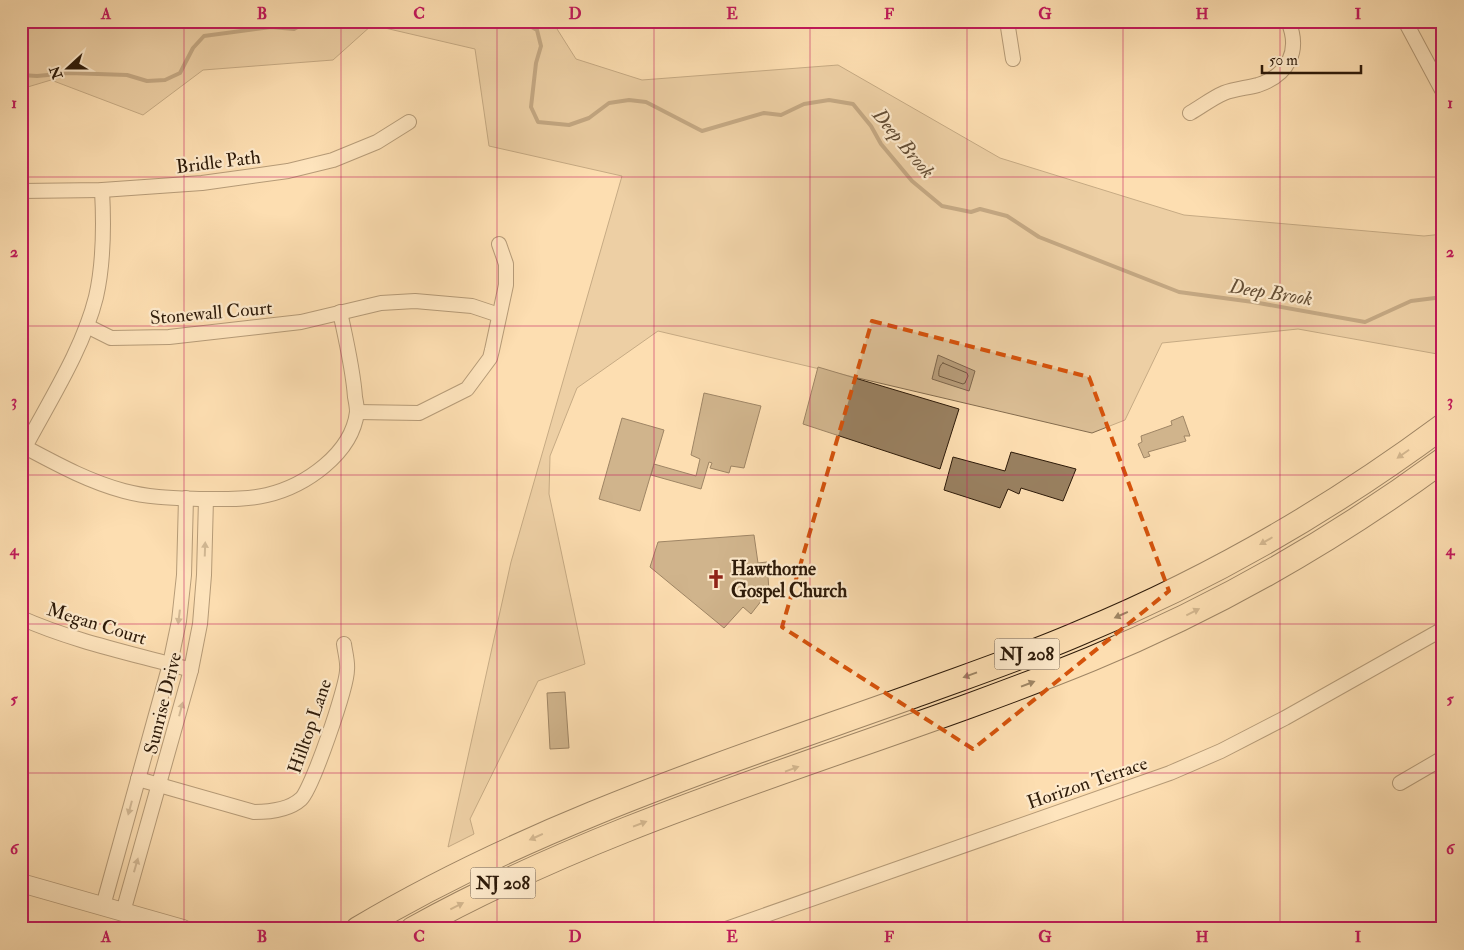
<svg xmlns="http://www.w3.org/2000/svg" width="1464" height="950" viewBox="0 0 1464 950" font-family="'IM FELL Double Pica',serif">
	<style>
		.green { fill: #dabd94; stroke: #846c4e }
		.water { fill: #b69b78; stroke: #7f674c }
		.lines { fill: none; stroke-linecap: round; stroke-linejoin: round }
		.shore { stroke: #725a40; stroke-width: 1 }
		.stream { stroke: #7f674c; stroke-width: 4 }
		.building { fill: #998060; stroke: #2d1a09 }
		.minor-casing { stroke: #614b33; stroke-width: 16 }
		.tertiary-casing { stroke: #614b33; stroke-width: 20 }
		.trunk-casing { stroke: #2d1a09; stroke-width: 26 }
		.minor { stroke: #feeacc; stroke-width: 14 }
		.tertiary { stroke: #feeacc; stroke-width: 18 }
		.trunk { stroke: #fddeb1; stroke-width: 24 }
		.oneway { fill: #9f8665 }
		.oneway2 { fill: #a08c74 }
		.marked { fill: none; stroke: #d5530c; stroke-width: 4; stroke-dasharray: 10 6; stroke-linejoin: round }
		.grid { fill: none; stroke: #c2185b; stroke-width: 1; stroke-opacity: 0.55 }
		.labels { text-anchor: middle; stroke-width: 4.5; stroke-linejoin: round; paint-order: stroke }
		.shield { fill: #feeacc; stroke: #6c5844; stroke-width: 1 }
		.shield-label { font-size: 18px; font-weight: bold; fill: #2d1a09 }
		.street-label { font-size: 19px; fill: #2d1a09; stroke: #feeacc }
		.poi-label { font-size: 19px; font-weight: bold; fill: #2d1a09; stroke: #feeacc; text-anchor: start }
		.water-label { font-size: 20px; font-style: italic; fill: #644e35; stroke: #feeacc }
		.neatline { fill: none; stroke: #c2185b; stroke-width: 2 }
		.grid-label { font-size: 16px; text-anchor: middle; font-weight: bold; fill: #c2185b }
	</style>
	<rect width="100%" height="100%" fill="#fddeb1"/>
	<filter id="stains"><feTurbulence type="fractalNoise" baseFrequency=".004" numOctaves="4"/><feColorMatrix values="0 0 0 0 .2 0 0 0 0 .09 0 0 0 0 .02 0 0 0 .5 -.17"/></filter>
	<radialGradient id="worn" r=".72"><stop offset=".6" stop-color="#630" stop-opacity="0"/><stop offset="1" stop-color="#630" stop-opacity=".3"/></radialGradient>
	<!-- green -->
	<polygon class="green" points="21,21 552,21 576,59 642,80 838,65 1000,158 1184,215 1424,236 1443,234 1443,355 1298,329 1162,343 1125,420 1092,433 658,331 577,388 550,456 549,494 585,664 538,681 470,819 474,834 448,847 511,562 622,176 489,146 475,49 372,25 333,60 203,70 143,115 51,80 21,89"/>
	<!-- water -->
	<polygon class="water" points="938,355 975,371 969,391 932,379"/>
	<g class="lines">
		<!-- shore -->
		<path class="shore" d="M943,363L967,373L968,376L965,383L963,384L939,376C938,372 940,364 943,363Z"/>
		<!-- stream -->
		<g class="stream">
			<polyline points="521,21 537,30 541,46 536,63 531,107 538,122 569,125 589,118 609,103 629,100 646,102 702,131 764,113 781,115 804,104 829,100 853,104 871,126 881,144 912,181 942,206 971,212 980,209 1007,216 1039,237 1179,292 1253,302 1365,322 1411,301 1443,297"/>
			<polyline points="21,75 37,76 69,73 127,75 147,81 165,80 180,73 193,48 204,36 271,27 294,29 308,21"/>
		</g>
	</g>
	<!-- building -->
	<g class="building">
		<polygon points="818,367 959,409 940,469 803,424"/>
		<polygon points="704,393 761,406 744,468 731,466 729,473 710,468 712,463 709,462 701,489 651,475 654,464 696,476 700,459 691,455"/>
		<polygon points="1183,416 1190,436 1184,436 1186,441 1148,452 1150,456 1144,458 1138,444 1142,442 1141,436 1172,425 1171,421"/>
		<polygon points="622,418 664,430 640,511 599,499"/>
		<polygon points="1011,452 1076,469 1063,501 1021,488 1019,494 1008,489 1000,508 944,490 953,457 1005,471"/>
		<polygon points="754,535 758,563 767,562 769,591 751,614 743,607 724,628 650,567 658,542"/>
		<polygon points="565,692 569,748 550,749 547,693"/>
	</g>
	<g class="lines">
		<!-- minor casing -->
		<g class="minor-casing">
			<g id="minor">
				<polyline points="1007,21 1013,59"/>
				<polyline points="1405,21 1443,92"/>
				<path d="M1190,113C1201,107 1212,98 1224,93C1234,89 1247,88 1258,85C1288,75 1301,51 1288,21"/>
				<polyline points="21,191 102,190 202,183 288,171 333,160 377,142 409,122"/>
				<polyline points="87,326 111,338 169,337 301,322 381,303 415,301 472,306 499,315"/>
				<polyline points="357,412 419,413 467,389 490,358 492,350 506,285 506,264 499,244"/>
				<path d="M21,445C55,463 87,481 124,491C150,498 176,498 203,499C224,499 247,500 267,495C305,486 352,454 357,412C357,408 356,402 355,397C353,369 346,340 340,312"/>
				<path d="M25,447C50,400 83,349 96,297C104,262 104,226 102,190"/>
				<path d="M21,618C75,642 135,654 191,670"/>
				<path d="M138,779L254,812C270,812 289,810 301,799C312,789 347,687 347,670C348,662 345,652 344,644"/>
				<polyline points="1400,783 1443,758"/>
				<polyline points="103,906 170,664 179,621 184,575 186,498"/>
				<polyline points="123,912 191,670 200,624 204,575 206,499"/>
				<polyline points="726,929 1170,773 1221,751 1285,718 1443,629"/>
			</g>
		</g>
		<!-- tertiary casing -->
		<g class="tertiary-casing">
			<polyline id="tertiary" points="21,883 183,929"/>
		</g>
		<!-- trunk casing -->
		<g class="trunk-casing">
			<g id="trunk">
				<path d="M358,929C532,825 723,764 913,696C970,675 1027,656 1082,632C1210,579 1331,509 1443,426"/>
				<path d="M413,929C627,810 866,751 1091,659C1215,608 1334,540 1443,460"/>
			</g>
		</g>
		<!-- minor -->
		<use href="#minor" class="minor"/>
		<!-- tertiary -->
		<use href="#tertiary" class="tertiary"/>
		<!-- trunk -->
		<use href="#trunk" class="trunk"/>
	</g>
	<!-- one-way arrows -->
	<defs><path id="oneway-solid" d="M-6-.8H1V-3.2L6.5 0L1 3.2V.8H-6Z" transform="scale(1.25)"/></defs>
	<g class="oneway">
		<use href="#oneway-solid" transform="translate(1403 454) rotate(145)"/>
		<use href="#oneway-solid" transform="translate(1266 541) rotate(150)"/>
		<use href="#oneway-solid" transform="translate(1193 612) rotate(-27)"/>
		<use href="#oneway-solid" transform="translate(1121 615) rotate(156)"/>
		<use href="#oneway-solid" transform="translate(970 675) rotate(160)"/>
		<use href="#oneway-solid" transform="translate(1028 684) rotate(-21)"/>
		<use href="#oneway-solid" transform="translate(792 769) rotate(-20)"/>
		<use href="#oneway-solid" transform="translate(640 824) rotate(-21)"/>
		<use href="#oneway-solid" transform="translate(536 837) rotate(156)"/>
		<use href="#oneway-solid" transform="translate(457 906) rotate(-27)"/>
	</g>
	<g class="oneway2">
		<use href="#oneway-solid" transform="translate(205 549) rotate(-88)"/>
		<use href="#oneway-solid" transform="translate(179 617) rotate(97)"/>
		<use href="#oneway-solid" transform="translate(181 709) rotate(-75)"/>
		<use href="#oneway-solid" transform="translate(130 808) rotate(105)"/>
		<use href="#oneway-solid" transform="translate(136 865) rotate(-74)"/>
	</g>
	<!-- marked area -->
	<path d="M0 0H1464V950H0ZM872,321L1089,377L1169,591L973,749L782,627Z" fill="#fddeb1" fill-opacity=".55" fill-rule="evenodd"/>
	<path class="marked" d="M872,321L1089,377L1169,591L973,749L782,627Z"/>
	<!-- grid -->
	<path class="grid" d="M184,21V929M341,21V929M497,21V929M654,21V929M810,21V929M967,21V929M1123,21V929M1280,21V929M21,177H1443M21,326H1443M21,475H1443M21,624H1443M21,773H1443"/>
	<!-- icons -->
	<defs>
		<g id="church-bare" transform="scale(1.5)"><path d="M-1.2-6h2.4v3.5h3.3v2.4h-3.3V6h-2.4V-.1h-3.3v-2.4h3.3Z" fill="#8f2418" stroke="#feeacc" stroke-width="2.5" paint-order="stroke"/></g>
	</defs>
	<g fill-rule="evenodd">
		<use href="#church-bare" x="716" y="579"/>
	</g>
	<g class="labels">
		<!-- shield labels -->
		<g class="shield">
			<rect x="994.5" y="638.5" width="65" height="31" rx="4"/>
			<rect x="470.5" y="867.5" width="65" height="31" rx="4"/>
		</g>
		<g class="shield-label">
			<text x="1027" y="660">NJ 208</text>
			<text x="503" y="889">NJ 208</text>
		</g>
		<!-- street labels -->
		<g class="street-label">
			<text transform="translate(218 161) rotate(-7)" y="7">Bridle Path</text>
			<text transform="translate(211 312) rotate(-5)" y="7">Stonewall Court</text>
			<text transform="translate(97 623) rotate(17)" y="7">Megan Court</text>
			<text transform="translate(162 703) rotate(-76)" y="7">Sunrise Drive</text>
			<text transform="translate(309 726) rotate(-71)" y="7">Hilltop Lane</text>
			<text transform="translate(1087 782) rotate(-19)" y="7">Horizon Terrace</text>
		</g>
		<!-- poi labels -->
		<g class="poi-label">
			<text x="731" y="575">Hawthorne<tspan x="731" dy="22">Gospel Church</tspan></text>
		</g>
		<!-- water labels -->
		<g class="water-label">
			<text transform="translate(904 143) rotate(50)" y="7">Deep Brook</text>
			<text transform="translate(1271 292) rotate(9)" y="7">Deep Brook</text>
		</g>
	</g>
	<!-- margin -->
	<rect width="1464" height="950" fill="none" stroke="#fddeb1" stroke-width="55"/>
	<!-- north arrow -->
	<g transform="translate(68 68) rotate(249)" stroke="#feeacc" stroke-width="4" paint-order="stroke">
	<path d="M0-4L9 19L0 12L-9 19Z" fill="#2d1a09"/>
	<text y="-8" font-size="14" font-weight="bold" text-anchor="middle" fill="#2d1a09">N</text>
	</g>
	<!-- scale -->
	<path d="M1262 65v8h99v-8" fill="none" stroke="#2d1a09" stroke-width="2.5"/>
	<text x="1269" y="65" font-size="15" fill="#2d1a09" stroke="#feeacc" stroke-width="4" paint-order="stroke">50 m</text>
	<rect x="28" y="28" width="1408" height="894" class="neatline"/>
	<g class="grid-label">
		<text x="106" y="19">A</text>
		<text x="262" y="19">B</text>
		<text x="419" y="19">C</text>
		<text x="575" y="19">D</text>
		<text x="732" y="19">E</text>
		<text x="889" y="19">F</text>
		<text x="1045" y="19">G</text>
		<text x="1202" y="19">H</text>
		<text x="1358" y="19">I</text>
		<text x="14" y="108">1</text>
		<text x="1450" y="108">1</text>
		<text x="14" y="257">2</text>
		<text x="1450" y="257">2</text>
		<text x="14" y="406">3</text>
		<text x="1450" y="406">3</text>
		<text x="14" y="555">4</text>
		<text x="1450" y="555">4</text>
		<text x="14" y="704">5</text>
		<text x="1450" y="704">5</text>
		<text x="14" y="854">6</text>
		<text x="1450" y="854">6</text>
		<text x="106" y="942">A</text>
		<text x="262" y="942">B</text>
		<text x="419" y="942">C</text>
		<text x="575" y="942">D</text>
		<text x="732" y="942">E</text>
		<text x="889" y="942">F</text>
		<text x="1045" y="942">G</text>
		<text x="1202" y="942">H</text>
		<text x="1358" y="942">I</text>
	</g>
	<rect width="100%" height="100%" filter="url(#stains)"/>
	<rect width="100%" height="100%" fill="url(#worn)"/>
</svg>
